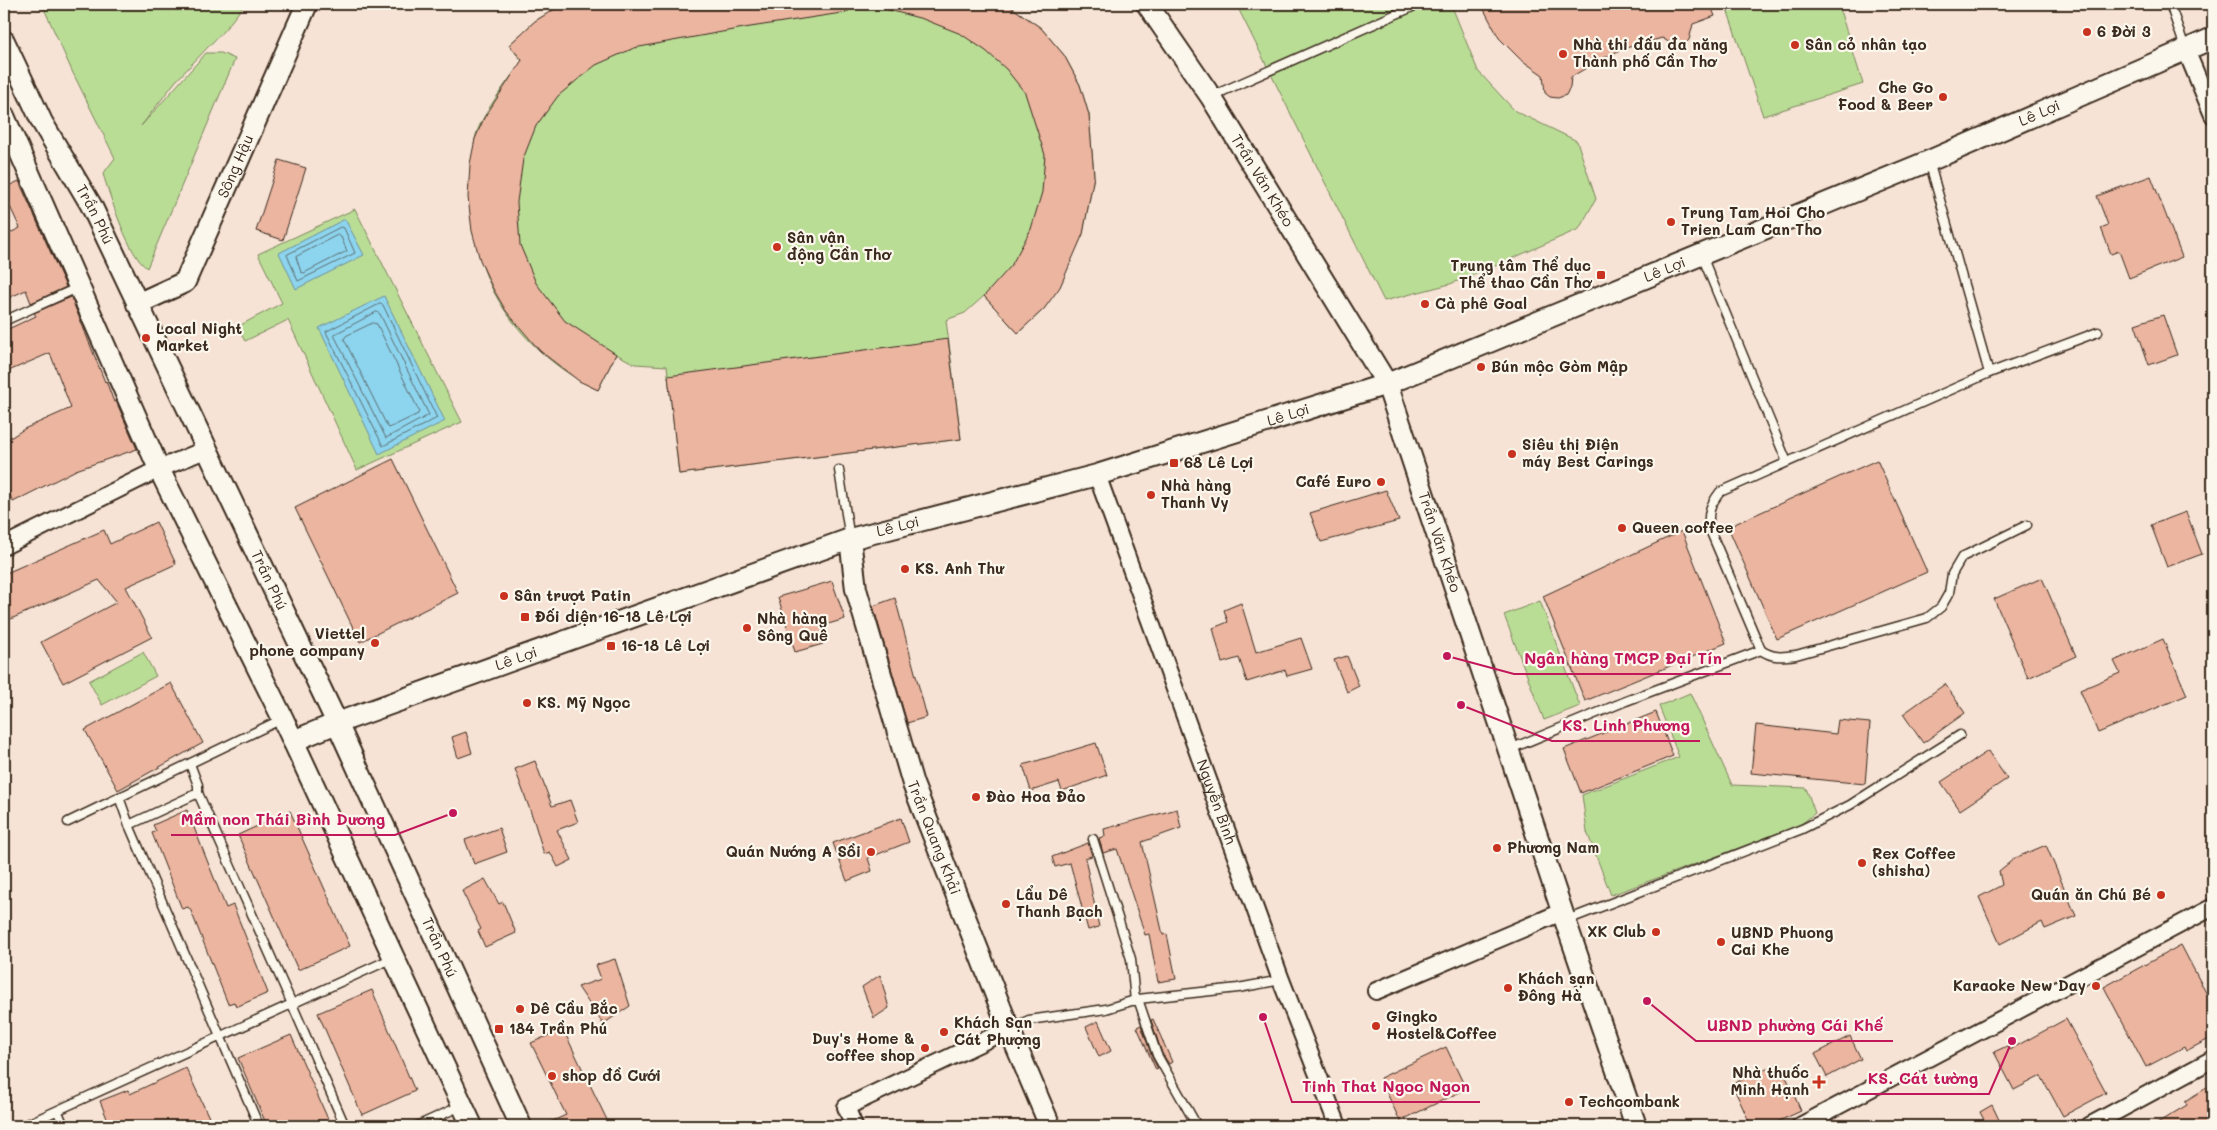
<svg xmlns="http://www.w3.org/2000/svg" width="2217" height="1130" viewBox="0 0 2217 1130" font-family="Mali,sans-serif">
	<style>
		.green { fill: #badd96; stroke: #7a845a }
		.water { fill: #8dd4ee; stroke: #6c909b }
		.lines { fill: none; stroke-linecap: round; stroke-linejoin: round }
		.shore { stroke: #5c6e71; stroke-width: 1 }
		.building { fill: #ebb5a0; stroke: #3b2a1e }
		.service-casing { stroke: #3b2a1e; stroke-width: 11 }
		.minor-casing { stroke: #3b2a1e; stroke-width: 20 }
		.tertiary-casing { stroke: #3b2a1e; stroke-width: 24 }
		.service { stroke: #fbf7ec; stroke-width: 8 }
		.minor { stroke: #fbf7ec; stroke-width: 16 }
		.tertiary { stroke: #fbf7ec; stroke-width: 20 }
		.poi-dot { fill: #c8321e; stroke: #fbf7ec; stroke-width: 2 }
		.labels { text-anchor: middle; stroke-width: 4.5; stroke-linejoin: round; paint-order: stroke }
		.poi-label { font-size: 15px; font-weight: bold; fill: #3b2a1e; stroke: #fbf7ec; text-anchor: start }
		.street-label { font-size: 15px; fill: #3b2a1e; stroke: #fbf7ec }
		.leader { fill: none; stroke: #c2185b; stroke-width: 2 }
		.callout-dot { fill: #c2185b; stroke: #fbf7ec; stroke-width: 2 }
		.callout-label { font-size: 16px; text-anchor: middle; font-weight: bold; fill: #c2185b; stroke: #fbf7ec; stroke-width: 4.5; stroke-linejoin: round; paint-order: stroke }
	</style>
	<rect width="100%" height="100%" fill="#f6e3d5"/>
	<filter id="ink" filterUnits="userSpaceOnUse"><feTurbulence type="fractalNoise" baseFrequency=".02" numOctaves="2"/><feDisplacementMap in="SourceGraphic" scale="10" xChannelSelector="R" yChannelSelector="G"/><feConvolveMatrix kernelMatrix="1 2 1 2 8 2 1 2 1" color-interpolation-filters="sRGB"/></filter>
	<g filter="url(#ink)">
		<!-- green -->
		<g class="green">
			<path d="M42,4H245L226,28L175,82L141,126L206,53H221L235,59L147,268C129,257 110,196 103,174L115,158L72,71Z"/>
			<path d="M563,4H1007L1041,28L1064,55L1080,85L1089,115L1094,176L1083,234L1044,309L1018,333L984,296L965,313L946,320L961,439L679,474L667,366L635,364L616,354L598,390C546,366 498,317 481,261C476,246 478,210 477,192C477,177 473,154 475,139C479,117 509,80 522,61L509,45L535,21Z"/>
			<polygon points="1236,4 1451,4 1478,71 1515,111 1577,141 1596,199 1579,229 1495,266 1450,284 1384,301"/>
			<polygon points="1734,4 1838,4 1863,84 1763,116 1726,6"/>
			<polygon points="355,209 462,422 357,470 288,320 245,341 237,327 282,303 258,254"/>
			<polygon points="1540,601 1580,706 1544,720 1504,615"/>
			<polygon points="143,652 156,676 102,705 89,681"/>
			<polygon points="1690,693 1732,785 1806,788 1815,813 1799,826 1611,895 1587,832 1582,795 1679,757 1659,706"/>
		</g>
		<!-- water -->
		<g class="water">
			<polygon points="345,219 364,255 296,289 279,253"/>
			<polygon points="384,296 445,421 379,454 319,328"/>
		</g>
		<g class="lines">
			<!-- shore -->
			<g class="shore">
				<polygon points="341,227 344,228 355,253 298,281 287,255"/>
				<polygon points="338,235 341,237 347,251 304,273 301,272 296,257"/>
				<polygon points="380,304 383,305 437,418 383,446 326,332"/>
				<polygon points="377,312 380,314 429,415 386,438 334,335"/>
				<polygon points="373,323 377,324 419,411 418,414 389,428 387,426 344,339 346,336"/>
			</g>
		</g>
		<!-- building -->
		<g class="building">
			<polygon points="563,4 847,4 848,12 744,28 634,48 596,65 582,76 558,96 536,126 523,159 517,202 520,245 536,283 565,321 616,354 598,390 579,381 540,351 506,311 492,287 480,260 472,231 468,197 470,164 475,139 484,118 522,60 509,45 535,21"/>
			<polygon points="886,4 1007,4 1041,28 1064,55 1080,85 1089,115 1094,176 1083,234 1060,287 1044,309 1018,333 984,296 1011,266 1031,229 1042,192 1045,155 1025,93 1006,69 986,51 961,34 923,19 885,9"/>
			<polygon points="1481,4 1710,4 1715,16 1693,24 1689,40 1684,45 1677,47 1662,38 1622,49 1598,61 1571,77 1570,87 1566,95 1558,98 1550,97 1545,93 1543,75 1520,59 1499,38"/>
			<polygon points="279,160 306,168 283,240 256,231"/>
			<polygon points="2151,176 2182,257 2129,278 2119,251 2111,254 2101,228 2108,225 2097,196"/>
			<polygon points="19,181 66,287 31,303 26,290 4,300 4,236 20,228 4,194 4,188"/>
			<polygon points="71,297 105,382 106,381 114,402 116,401 137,449 76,470 13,502 4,481 4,442 24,429 71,408 50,353 4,373 4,331 36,316 34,313"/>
			<polygon points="2163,315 2177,355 2149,365 2135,324"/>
			<polygon points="948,339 961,439 679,474 668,376"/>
			<polygon points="393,459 458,593 360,642 295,508"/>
			<polygon points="1877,460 1927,572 1777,639 1728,527"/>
			<polygon points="1386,490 1399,521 1321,542 1310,513"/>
			<polygon points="2186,512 2202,554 2167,567 2151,525"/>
			<polygon points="156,522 176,564 126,587 152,637 63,683 41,642 117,602 99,580 4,622 4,574 104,530 110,544"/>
			<polygon points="1682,531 1726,643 1585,701 1543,596"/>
			<polygon points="2042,578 2076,656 2028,678 1994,599"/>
			<polygon points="832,581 845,619 825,625 827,632 820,635 823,644 795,652 778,597"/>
			<polygon points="895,598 927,717 907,723 873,606"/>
			<polygon points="1241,603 1256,652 1301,638 1312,669 1287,676 1285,670 1247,682 1239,658 1222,663 1213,628 1228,622 1224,610"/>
			<polygon points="2163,639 2187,695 2098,733 2080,690 2120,673 2114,661"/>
			<polygon points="1347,656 1359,686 1347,692 1334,660"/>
			<polygon points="171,683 203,743 118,790 85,730"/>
			<polygon points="1945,684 1965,713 1923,743 1903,714"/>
			<polygon points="1656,712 1673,756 1581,793 1564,749"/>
			<polygon points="1838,720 1870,723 1865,784 1751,773 1756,725 1836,734"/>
			<polygon points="466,732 472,753 458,758 452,737"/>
			<polygon points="1096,743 1107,775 1062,791 1059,782 1031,791 1023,765"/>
			<polygon points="1988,751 2007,779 1960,810 1941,782"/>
			<polygon points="535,761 552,806 570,800 578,822 557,830 572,860 558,867 550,852 544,854 534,821 515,769"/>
			<polygon points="1177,809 1181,828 1142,842 1163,935 1167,934 1176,979 1158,982 1149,934 1145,935 1117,849 1103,853 1099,838 1105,836 1104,829"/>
			<polygon points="187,810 226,908 233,905 268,993 236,1007 234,1002 228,1004 191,911 188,907 182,909 152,833 156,831 153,825"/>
			<polygon points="290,811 350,946 298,970 238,835"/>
			<polygon points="901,818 909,842 868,858 872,871 847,881 833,843"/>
			<polygon points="499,828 507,852 474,864 465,840"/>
			<polygon points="1088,843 1092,856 1085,858 1099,927 1088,930 1070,863 1055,867 1052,857"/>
			<polygon points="2046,845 2076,916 2045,929 2042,922 2000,944 1979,897 2002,885 1999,871 2015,858"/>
			<polygon points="485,879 499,904 503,902 516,933 485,947 478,931 481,929 462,891"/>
			<polygon points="2181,945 2213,1006 2213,1037 2186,1051 2184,1047 2146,1067 2104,987"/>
			<polygon points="615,959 630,1006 603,1024 578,987 601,979 596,965"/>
			<polygon points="880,975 889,1008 874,1018 862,987"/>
			<polygon points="372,990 415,1091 362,1115 318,1013"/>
			<polygon points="1153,1019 1172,1062 1169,1064 1162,1053 1151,1020"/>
			<polygon points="2066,1019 2106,1093 2063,1116 2041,1076 2014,1090 1994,1052 2007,1046 2009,1050"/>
			<polygon points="1098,1021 1111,1051 1099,1057 1086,1027"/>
			<polygon points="1141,1025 1152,1057 1158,1069 1156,1070 1137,1027"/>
			<polygon points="563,1029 608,1122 599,1126 542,1126 566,1115 531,1043"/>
			<polygon points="291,1035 331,1126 267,1126 238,1058"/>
			<polygon points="1850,1036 1861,1059 1827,1077 1815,1054"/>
			<polygon points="1446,1047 1466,1089 1400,1121 1380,1078"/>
			<polygon points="1780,1063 1801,1111 1768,1126 1751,1126 1732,1084"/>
			<polygon points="186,1068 213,1126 110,1126 100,1101 128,1090 130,1094"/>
			<polygon points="2213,1084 2213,1126 2152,1126 2187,1105 2185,1101"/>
			<polygon points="1992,1105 2002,1126 1987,1126 1980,1112"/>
		</g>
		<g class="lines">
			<!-- service casing -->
			<g class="service-casing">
				<g id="service">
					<polyline points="2170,4 2185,48"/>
					<polyline points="1212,96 1419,4"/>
					<polyline points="1929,161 1989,373"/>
					<polyline points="1702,256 1787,462"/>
					<polyline points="4,321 77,288"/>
					<polyline points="839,470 850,539"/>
					<path d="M2027,525L1962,557L1952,574L1949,593L1941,607L1927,618L1796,655C1782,657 1772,658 1761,650L1710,530C1707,513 1710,505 1720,492L1989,373L2098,332"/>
					<polyline points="1510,749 1626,701 1761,650"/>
					<polyline points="190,764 198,785 198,793"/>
					<polyline points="119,797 129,825 259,1126"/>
					<polyline points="68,822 282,719"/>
					<polyline points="129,825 198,793 292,1004 345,1126"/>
					<polyline points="1093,839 1131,959 1135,1001"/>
					<polyline points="1567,920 1802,829 1850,805 1960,735"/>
					<polyline points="1138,999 1157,1055 1197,1126"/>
					<polyline points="1009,1029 1029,1020 1106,1009 1138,999 1238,988 1281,980"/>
					<polyline points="58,1112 64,1126"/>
					<polyline points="23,1126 393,958"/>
					<polyline points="417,1126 463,1105"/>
				</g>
			</g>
			<!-- minor casing -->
			<g class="minor-casing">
				<g id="minor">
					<polyline points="2186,50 2213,115"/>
					<path id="s1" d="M1097,475L1281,980L1338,1126"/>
					<polyline points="4,546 159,469 207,449"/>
					<polyline points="1376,991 1562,912"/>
					<polyline points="854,1126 846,1107 1009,1029"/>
					<polyline points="1800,1126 2213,907"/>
					<polyline points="2089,1126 2213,1059"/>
				</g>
			</g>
			<!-- tertiary casing -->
			<g class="tertiary-casing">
				<g id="tertiary">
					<path id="s2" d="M1147,4L1211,97L1387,384L1565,920L1636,1126"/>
					<path id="s3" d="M4,41L42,122L91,205L337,723L521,1126"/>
					<polyline points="4,116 159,469 283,719 472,1126"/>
					<path id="s4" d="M137,304L185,282L307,4"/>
					<path id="s5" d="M850,539L856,589L913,784L1009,1029L1050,1126"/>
					<path id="s6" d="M293,741L337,723L850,539L1097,475L1387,384L1929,161L2213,38"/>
				</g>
			</g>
			<!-- service -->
			<use href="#service" class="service"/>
			<!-- minor -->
			<use href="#minor" class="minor"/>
			<!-- tertiary -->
			<use href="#tertiary" class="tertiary"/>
		</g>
	</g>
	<!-- markers -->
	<g class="poi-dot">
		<circle cx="2087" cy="32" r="5"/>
		<circle cx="1795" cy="45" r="5"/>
		<circle cx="1563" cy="54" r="5"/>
		<circle cx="1943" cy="97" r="5"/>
		<circle cx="1671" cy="222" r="5"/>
		<circle cx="777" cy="247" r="5"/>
		<rect x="1596" y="270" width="10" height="10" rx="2.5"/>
		<circle cx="1425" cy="304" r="5"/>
		<circle cx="146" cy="338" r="5"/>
		<circle cx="1481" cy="367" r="5"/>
		<circle cx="1512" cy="454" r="5"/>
		<rect x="1169" y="458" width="10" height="10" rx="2.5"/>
		<circle cx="1381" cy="482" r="5"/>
		<circle cx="1151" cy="495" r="5"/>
		<circle cx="1622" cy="528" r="5"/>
		<circle cx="905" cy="569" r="5"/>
		<circle cx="504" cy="596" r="5"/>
		<rect x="520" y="612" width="10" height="10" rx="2.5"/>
		<circle cx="747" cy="628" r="5"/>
		<circle cx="375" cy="643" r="5"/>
		<rect x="606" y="641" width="10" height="10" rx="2.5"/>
		<circle cx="527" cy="703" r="5"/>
		<circle cx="976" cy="797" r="5"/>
		<circle cx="1497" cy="848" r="5"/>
		<circle cx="871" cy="852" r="5"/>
		<circle cx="1862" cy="863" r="5"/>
		<circle cx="2161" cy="895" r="5"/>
		<circle cx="1006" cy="904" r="5"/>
		<circle cx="1656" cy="932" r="5"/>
		<circle cx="1721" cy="942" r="5"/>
		<circle cx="2096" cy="986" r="5"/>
		<circle cx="1508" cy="988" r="5"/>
		<circle cx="520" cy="1009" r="5"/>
		<circle cx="1376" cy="1026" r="5"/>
		<rect x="494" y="1024" width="10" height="10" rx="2.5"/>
		<circle cx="944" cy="1032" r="5"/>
		<circle cx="925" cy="1048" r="5"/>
		<circle cx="552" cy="1076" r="5"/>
		<path d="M1816.5 1074.5h5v5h5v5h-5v5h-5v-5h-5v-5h5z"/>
		<circle cx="1569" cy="1102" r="5"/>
	</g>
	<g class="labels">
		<!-- poi labels -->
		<g class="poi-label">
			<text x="2097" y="37">6 Đời 3</text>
			<text x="1573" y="50">Nhà thi đấu đa năng<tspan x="1573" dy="17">Thành phố Cần Thơ</tspan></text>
			<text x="1805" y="50">Sân cỏ nhân tạo</text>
			<text x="1933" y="93" text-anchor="end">Che Go<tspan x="1933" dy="17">Food &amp; Beer</tspan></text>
			<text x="1681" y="218">Trung Tam Hoi Cho<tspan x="1681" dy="17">Trien Lam Can Tho</tspan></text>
			<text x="787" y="243">Sân vận<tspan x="787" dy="17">động Cần Thơ</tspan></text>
			<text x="1591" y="271" text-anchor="end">Trung tâm Thể dục<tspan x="1591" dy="17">Thể thao Cần Thơ</tspan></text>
			<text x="1435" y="309">Cà phê Goal</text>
			<text x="156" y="334">Local Night<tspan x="156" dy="17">Market</tspan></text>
			<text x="1491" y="372">Bún mộc Gòm Mập</text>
			<text x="1522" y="450">Siêu thị Điện<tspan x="1522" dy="17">máy Best Carings</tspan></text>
			<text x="1184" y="468">68 Lê Lợi</text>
			<text x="1371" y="487" text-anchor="end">Café Euro</text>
			<text x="1161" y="491">Nhà hàng<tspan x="1161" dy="17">Thanh Vy</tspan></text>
			<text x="1632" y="533">Queen coffee</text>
			<text x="915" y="574">KS. Anh Thư</text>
			<text x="514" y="601">Sân trượt Patin</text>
			<text x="535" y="622">Đối diện 16-18 Lê Lợi</text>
			<text x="757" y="624">Nhà hàng<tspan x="757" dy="17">Sông Quê</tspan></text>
			<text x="365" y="639" text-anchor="end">Viettel<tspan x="365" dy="17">phone company</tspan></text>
			<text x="621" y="651">16-18 Lê Lợi</text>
			<text x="537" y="708">KS. Mỹ Ngọc</text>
			<text x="986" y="802">Đào Hoa Đảo</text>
			<text x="1507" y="853">Phương Nam</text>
			<text x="861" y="857" text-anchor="end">Quán Nướng A Sồi</text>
			<text x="1872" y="859">Rex Coffee<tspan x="1872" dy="17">(shisha)</tspan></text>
			<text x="1016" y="900">Lẩu Dê<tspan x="1016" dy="17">Thanh Bạch</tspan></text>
			<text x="2151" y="900" text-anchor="end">Quán ăn Chú Bé</text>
			<text x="1646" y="937" text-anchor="end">XK Club</text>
			<text x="1731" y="938">UBND Phuong<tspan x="1731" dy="17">Cai Khe</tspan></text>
			<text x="1518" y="984">Khách sạn<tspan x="1518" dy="17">Đông Hà</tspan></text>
			<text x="2086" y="991" text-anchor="end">Karaoke New Day</text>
			<text x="530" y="1014">Dê Cầu Bắc</text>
			<text x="1386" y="1022">Gingko<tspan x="1386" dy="17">Hostel&amp;Coffee</tspan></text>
			<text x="954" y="1028">Khách Sạn<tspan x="954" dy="17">Cát Phượng</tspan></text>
			<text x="509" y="1034">184 Trần Phú</text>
			<text x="915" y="1044" text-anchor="end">Duy's Home &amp;<tspan x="915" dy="17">coffee shop</tspan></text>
			<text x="1809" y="1078" text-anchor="end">Nhà thuốc<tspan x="1809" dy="17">Minh Hạnh</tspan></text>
			<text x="562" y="1081">shop đồ Cưới</text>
			<text x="1579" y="1107">Techcombank</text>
		</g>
		<!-- street labels -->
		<g class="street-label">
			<text dy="5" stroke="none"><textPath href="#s6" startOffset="1858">Lê Lợi</textPath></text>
			<text dy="5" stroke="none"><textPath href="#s4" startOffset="179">Sông Hậu</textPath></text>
			<text dy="5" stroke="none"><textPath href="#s2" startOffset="211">Trần Văn Khéo</textPath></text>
			<text dy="5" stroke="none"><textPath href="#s3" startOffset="196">Trần Phú</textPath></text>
			<text dy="5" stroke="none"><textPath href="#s6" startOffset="1452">Lê Lợi</textPath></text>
			<text dy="5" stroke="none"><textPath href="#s6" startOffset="1048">Lê Lợi</textPath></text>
			<text dy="5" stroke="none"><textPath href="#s6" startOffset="642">Lê Lợi</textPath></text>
			<text dy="5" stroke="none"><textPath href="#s2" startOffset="616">Trần Văn Khéo</textPath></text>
			<text dy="5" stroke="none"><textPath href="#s3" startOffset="601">Trần Phú</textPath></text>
			<text dy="5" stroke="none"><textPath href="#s6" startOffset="238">Lê Lợi</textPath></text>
			<text dy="5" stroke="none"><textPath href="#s1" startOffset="348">Nguyễn Bình</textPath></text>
			<text dy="5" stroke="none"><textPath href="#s5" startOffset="311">Trần Quang Khải</textPath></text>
			<text dy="5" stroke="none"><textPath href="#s3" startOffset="1006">Trần Phú</textPath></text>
		</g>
	</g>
	<!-- callouts -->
	<path class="leader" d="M1447 656L1514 674H1731M1461 705L1552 741H1700M453 813L395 835H171M1647 1001L1696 1041H1893M2012 1041L1989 1094H1858M1263 1017L1292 1102H1480"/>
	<g class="callout-dot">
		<circle cx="1447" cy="656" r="5"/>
		<circle cx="1461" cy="705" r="5"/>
		<circle cx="453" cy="813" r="5"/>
		<circle cx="1647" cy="1001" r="5"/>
		<circle cx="2012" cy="1041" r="5"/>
		<circle cx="1263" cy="1017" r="5"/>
	</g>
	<g class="callout-label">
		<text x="1623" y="664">Ngân hàng TMCP Đại Tín</text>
		<text x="1626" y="731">KS. Linh Phương</text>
		<text x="283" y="825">Mầm non Thái Bình Dương</text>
		<text x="1795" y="1031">UBND phường Cái Khế</text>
		<text x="1923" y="1084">KS. Cát tường</text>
		<text x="1386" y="1092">Tinh That Ngoc Ngon</text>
	</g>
	<!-- margin -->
	<rect width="2217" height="1130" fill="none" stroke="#fbf7ec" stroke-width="20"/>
	<rect x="10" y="10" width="2197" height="1110" fill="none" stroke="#3b2a1e" stroke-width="2" filter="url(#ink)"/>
</svg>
